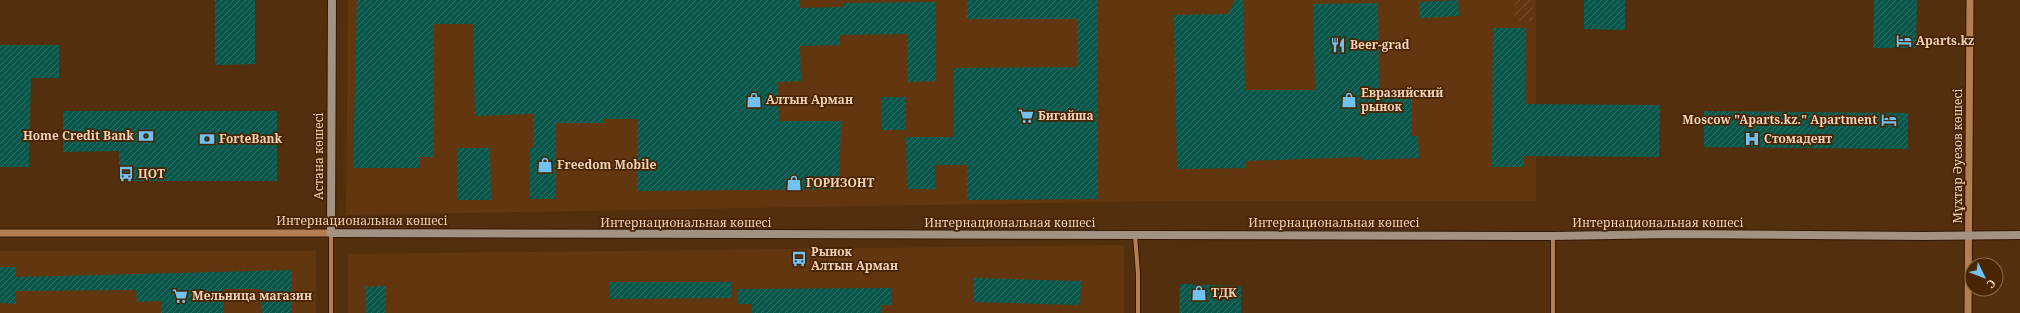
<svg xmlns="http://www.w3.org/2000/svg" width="2020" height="313" viewBox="0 0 2020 313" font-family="'Noto Serif',serif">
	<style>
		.built { fill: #623710 }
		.industrial { fill: url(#industrial-furrows) }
		.building { fill: url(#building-hatch) }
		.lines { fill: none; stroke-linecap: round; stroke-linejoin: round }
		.minor-casing { stroke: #331903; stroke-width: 6 }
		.tertiary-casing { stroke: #331903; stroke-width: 9 }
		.secondary-casing { stroke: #331903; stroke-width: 10 }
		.minor { stroke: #b47e52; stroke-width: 4 }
		.tertiary { stroke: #b47e52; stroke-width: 7 }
		.secondary { stroke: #a29282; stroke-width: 8 }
		.labels { text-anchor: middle; stroke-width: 3.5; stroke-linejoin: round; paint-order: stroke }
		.poi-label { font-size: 12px; font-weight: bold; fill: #efd1bb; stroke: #492501; text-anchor: start }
		.street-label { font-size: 12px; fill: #efd1bb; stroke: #492501 }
	</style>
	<defs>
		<pattern id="industrial-furrows" width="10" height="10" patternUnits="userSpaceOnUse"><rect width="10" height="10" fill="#623710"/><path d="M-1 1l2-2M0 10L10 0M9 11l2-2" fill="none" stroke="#795331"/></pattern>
		<pattern id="building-hatch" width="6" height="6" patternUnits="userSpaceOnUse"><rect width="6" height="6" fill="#0a574b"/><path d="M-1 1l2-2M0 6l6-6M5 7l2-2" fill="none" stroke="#2e6e63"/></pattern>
	</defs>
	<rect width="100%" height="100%" fill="#542f0d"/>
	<!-- built -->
	<g class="built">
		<polygon points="348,0 1536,0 1536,201 1161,201 346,215"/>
		<polygon points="1124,245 1124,313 348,313 348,254"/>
		<rect x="0" y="251" width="316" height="62"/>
	</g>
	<!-- industrial -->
	<rect class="industrial" x="1515" y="0" width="18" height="21"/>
	<!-- building -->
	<g class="building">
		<polygon points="215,0 255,0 255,64 215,65"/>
		<polygon points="357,0 800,0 800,8 843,7 843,3 936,2 936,81 907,82 907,34 840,35 840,45 800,46 801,81 778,82 779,121 841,121 839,189 637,191 637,119 604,119 604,123 556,123 556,199 530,199 530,148 533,148 533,114 475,116 473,24 433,24 433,157 420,157 420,168 353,168"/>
		<polygon points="967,0 1097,0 1098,199 967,200 967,165 935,165 935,189 907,189 906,137 954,137 954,68 1077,67 1077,19 967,19"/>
		<polygon points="1235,0 1243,0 1245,90 1315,90 1313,4 1378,3 1379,90 1412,90 1412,136 1418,136 1419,158 1362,160 1362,157 1246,161 1246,168 1177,169 1174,15 1228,14"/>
		<polygon points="1458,0 1459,16 1420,18 1419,2"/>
		<polygon points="1584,0 1625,0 1625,30 1584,29"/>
		<polygon points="1874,0 1917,0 1916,48 1873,48"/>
		<polygon points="1493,28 1526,28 1525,104 1660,105 1659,157 1524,156 1524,167 1492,167"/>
		<polygon points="0,45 59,45 59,78 31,78 29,167 0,167"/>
		<polygon points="881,97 905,97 906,130 882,130"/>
		<polygon points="63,111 277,111 277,181 119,181 119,151 63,152"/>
		<polygon points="1704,111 1908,113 1908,149 1704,147"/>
		<polygon points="457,148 490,148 491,200 457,200"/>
		<polygon points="0,267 16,267 16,277 292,270 292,313 262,313 262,289 223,289 223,313 161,313 161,301 137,302 136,290 16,291 16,304 0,303"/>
		<polygon points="974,278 1081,281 1080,305 973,302"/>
		<polygon points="610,282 731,282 731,298 610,299"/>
		<polygon points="1180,284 1241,286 1241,313 1179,313"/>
		<polygon points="385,286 386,313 366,313 365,287"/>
		<polygon points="891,288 891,305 881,305 881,313 752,313 752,304 738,304 738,289"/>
	</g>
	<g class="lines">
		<!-- minor casing -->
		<g class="minor-casing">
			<g id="minor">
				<polyline points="331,233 331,313"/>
				<polyline points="1135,235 1138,274 1138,313"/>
				<polyline points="1553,313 1553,236"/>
			</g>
		</g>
		<!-- tertiary casing -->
		<g class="tertiary-casing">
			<g id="tertiary">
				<polyline points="0,233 331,233"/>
				<polyline points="1968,313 1970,0"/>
			</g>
		</g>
		<!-- secondary casing -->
		<g class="secondary-casing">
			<polyline id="secondary" points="332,0 331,233 1553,236 1672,234 1923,236 2020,235"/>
		</g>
		<!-- minor -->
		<use href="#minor" class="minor"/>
		<!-- tertiary -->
		<use href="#tertiary" class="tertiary"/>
		<!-- secondary -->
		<use href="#secondary" class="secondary"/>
	</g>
	<!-- icons -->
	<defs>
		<g id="hotel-bare" transform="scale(1.2)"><path d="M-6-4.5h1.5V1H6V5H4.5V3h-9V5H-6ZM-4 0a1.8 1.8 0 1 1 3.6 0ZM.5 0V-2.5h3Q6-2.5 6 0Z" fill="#72c1f5" stroke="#492501" stroke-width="2.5" paint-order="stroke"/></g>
		<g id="restaurant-bare" transform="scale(1.2)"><path d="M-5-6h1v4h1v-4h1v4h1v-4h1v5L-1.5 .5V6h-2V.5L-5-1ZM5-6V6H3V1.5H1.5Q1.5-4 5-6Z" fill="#72c1f5" stroke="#492501" stroke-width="2.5" paint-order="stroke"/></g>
		<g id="shop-bare" transform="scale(1.2)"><path d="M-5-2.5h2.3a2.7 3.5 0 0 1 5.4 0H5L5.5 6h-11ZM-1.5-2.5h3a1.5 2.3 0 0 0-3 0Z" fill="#72c1f5" stroke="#492501" stroke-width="2.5" paint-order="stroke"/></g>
		<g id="supermarket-bare" transform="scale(1.2)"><path d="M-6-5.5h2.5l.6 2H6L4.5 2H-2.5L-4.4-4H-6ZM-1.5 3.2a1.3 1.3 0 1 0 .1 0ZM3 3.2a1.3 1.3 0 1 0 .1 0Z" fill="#72c1f5" stroke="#492501" stroke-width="2.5" paint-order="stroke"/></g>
		<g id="bank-bare" transform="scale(1.2)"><path d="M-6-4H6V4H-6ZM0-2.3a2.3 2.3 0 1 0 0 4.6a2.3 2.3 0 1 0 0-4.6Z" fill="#72c1f5" stroke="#492501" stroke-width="2.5" paint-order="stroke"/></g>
		<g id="hospital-bare" transform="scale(1.2)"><path d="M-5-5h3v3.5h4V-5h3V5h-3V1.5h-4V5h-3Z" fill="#72c1f5" stroke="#492501" stroke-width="2.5" paint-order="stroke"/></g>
		<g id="bus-bare" transform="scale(1.2)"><path d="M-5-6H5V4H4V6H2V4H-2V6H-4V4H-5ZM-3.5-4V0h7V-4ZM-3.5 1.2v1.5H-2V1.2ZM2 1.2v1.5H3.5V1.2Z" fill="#72c1f5" stroke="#492501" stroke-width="2.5" paint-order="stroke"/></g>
	</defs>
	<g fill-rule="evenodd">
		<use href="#hotel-bare" x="1904" y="41"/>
		<use href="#restaurant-bare" x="1338" y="45"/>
		<use href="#shop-bare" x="754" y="100"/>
		<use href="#shop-bare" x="1349" y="100"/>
		<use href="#supermarket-bare" x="1026" y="116"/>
		<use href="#hotel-bare" x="1889" y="120"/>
		<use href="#bank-bare" x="146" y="136"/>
		<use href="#bank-bare" x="207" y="139"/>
		<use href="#hospital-bare" x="1752" y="139"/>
		<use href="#shop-bare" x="545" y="165"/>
		<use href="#bus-bare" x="126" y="174"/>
		<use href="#shop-bare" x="794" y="183"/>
		<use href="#bus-bare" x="799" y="259"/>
		<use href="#shop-bare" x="1199" y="293"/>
		<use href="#supermarket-bare" x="180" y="296"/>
	</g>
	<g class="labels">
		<!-- poi labels -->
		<g class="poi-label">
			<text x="1916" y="45">Aparts.kz</text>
			<text x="1350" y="49">Beer-grad</text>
			<text x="1361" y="97">Евразийский<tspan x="1361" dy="14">рынок</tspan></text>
			<text x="766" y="104">Алтын Арман</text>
			<text x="1038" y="120">Бигайша</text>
			<text x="1877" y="124" text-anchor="end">Moscow "Aparts.kz." Apartment</text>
			<text x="134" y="140" text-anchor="end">Home Credit Bank</text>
			<text x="219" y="143">ForteBank</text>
			<text x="1764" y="143">Стомадент</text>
			<text x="557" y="169">Freedom Mobile</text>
			<text x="138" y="178">ЦОТ</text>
			<text x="806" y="187">ГОРИЗОНТ</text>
			<text x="811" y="256">Рынок<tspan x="811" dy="14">Алтын Арман</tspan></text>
			<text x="1211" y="297">ТДК</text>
			<text x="192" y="300">Мельница магазин</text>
		</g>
		<!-- street labels -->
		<g class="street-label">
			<text transform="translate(319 156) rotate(-90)" y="4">Астана көшесі</text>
			<text transform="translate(1958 156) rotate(-90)" y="4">Мұхтар Әуезов көшесі</text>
			<text x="362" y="225">Интернациональная көшесі</text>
			<text x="686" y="227">Интернациональная көшесі</text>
			<text x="1010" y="227">Интернациональная көшесі</text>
			<text x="1334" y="227">Интернациональная көшесі</text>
			<text x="1658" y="227">Интернациональная көшесі</text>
		</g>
	</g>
	<!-- north arrow -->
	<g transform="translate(1984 277) rotate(133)"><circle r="19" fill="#492501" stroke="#8b6a4b"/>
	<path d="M0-3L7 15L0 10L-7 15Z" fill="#72c1f5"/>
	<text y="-6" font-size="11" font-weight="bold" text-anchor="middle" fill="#efd1bb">С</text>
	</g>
</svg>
